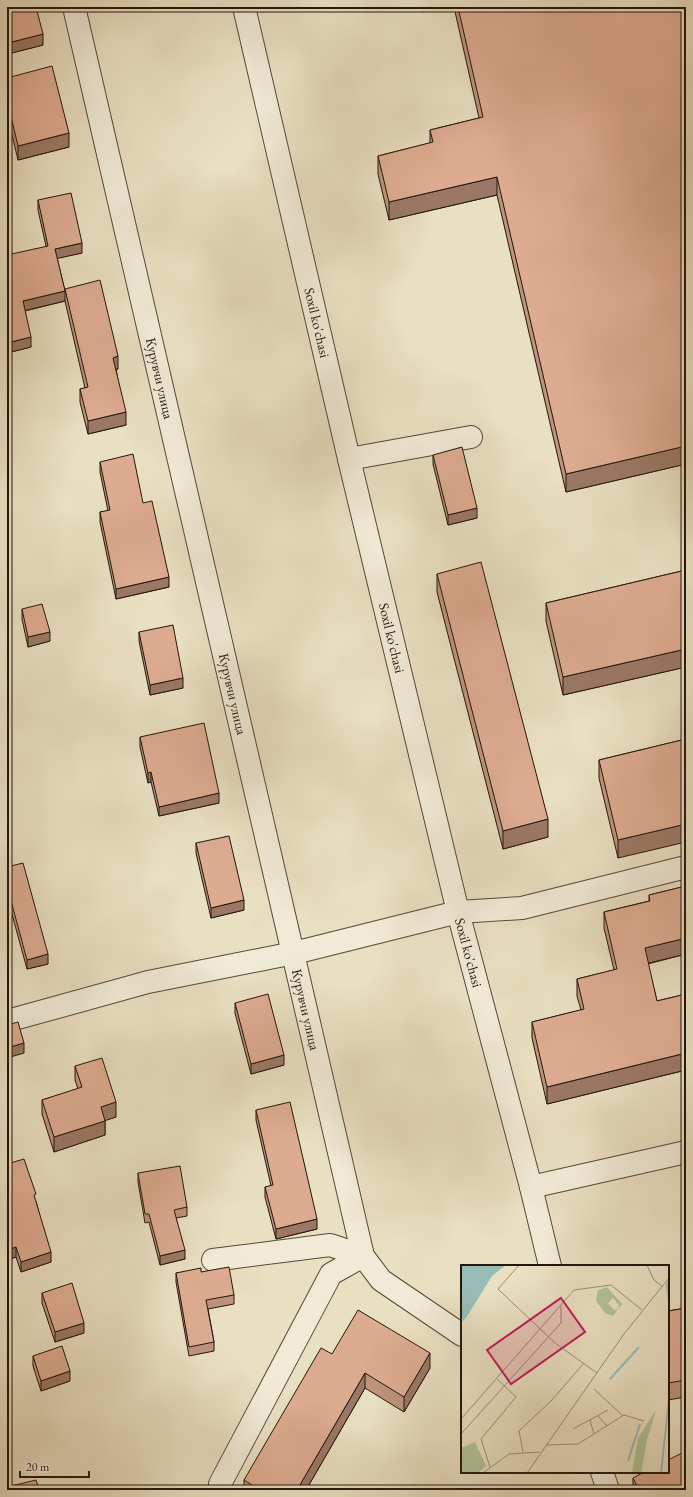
<svg xmlns="http://www.w3.org/2000/svg" width="693" height="1497" viewBox="0 0 693 1497" font-family="'EB Garamond',serif">
	<style>
		.lines { fill: none; stroke-linecap: round; stroke-linejoin: round }
		.minor-casing { stroke: #544839; stroke-width: 24 }
		.minor { stroke: #f1ead7; stroke-width: 22 }
		.wall { fill: #be937c; stroke: #23160c }
		.shaded-wall { fill: #9b7865; stroke: #23160c }
		.building { fill: #ddab90; stroke: #23160c }
		.labels { text-anchor: middle; stroke-width: 3.5; stroke-linejoin: round; paint-order: stroke }
		.street-label { font-size: 14px; fill: #23160c; stroke: #f1ead7 }
		.inset-river { fill: none; stroke: #98bcb7; stroke-width: 2 }
		.inset-road { fill: none; stroke: #9a8f79; stroke-width: 1 }
		.view { fill: #c2185b; fill-opacity: 0.15; stroke: #c2185b; stroke-width: 2 }
		.inset-edge { fill: none; stroke: #23160c; stroke-width: 2 }
	</style>
	<rect width="100%" height="100%" fill="#e9dfc1"/>
	<filter id="stains"><feTurbulence type="fractalNoise" baseFrequency=".005" numOctaves="4"/><feColorMatrix values="0 0 0 0 .2 0 0 0 0 .09 0 0 0 0 .02 0 0 0 .5 -.17"/></filter>
	<radialGradient id="worn" r=".72"><stop offset=".6" stop-color="#630" stop-opacity="0"/><stop offset="1" stop-color="#630" stop-opacity=".3"/></radialGradient>
	<g class="lines">
		<!-- minor casing -->
		<g class="minor-casing">
			<g id="minor">
				<path id="s1" d="M74,7L363,1256L381,1280L462,1335"/>
				<path id="s2" d="M244,7L349,459L458,912L531,1187L550,1266"/>
				<polyline points="349,459 471,437"/>
				<polyline points="7,1021 148,982 294,953 458,912 522,908 686,867"/>
				<polyline points="531,1187 686,1152"/>
				<polyline points="213,1260 330,1245 363,1256 331,1274 220,1484 222,1490"/>
				<polyline points="602,1472 608,1490"/>
			</g>
		</g>
		<!-- minor -->
		<use href="#minor" class="minor"/>
	</g>
	<!-- wall -->
	<g class="wall">
		<polygon points="7,7 43,45 8,54 7,49"/>
		<polygon points="454,7 686,7 686,464 566,492 497,195 389,220 378,174 378,156 430,143 430,130 479,118"/>
		<polygon points="7,78 69,147 18,160 7,114"/>
		<polygon points="38,200 82,253 57,258 65,291 65,289 118,369 116,369 126,425 88,434 80,402 80,389 85,388 65,301 25,311 31,347 7,353 46,246 38,210"/>
		<polygon points="433,455 477,518 448,525 433,464"/>
		<polygon points="100,462 143,503 169,587 116,599 100,522 100,512 108,511 100,472"/>
		<polygon points="686,570 686,667 563,695 546,621 546,603"/>
		<polygon points="437,574 548,837 503,849 437,592"/>
		<polygon points="22,609 50,641 28,647 22,619"/>
		<polygon points="139,632 183,688 150,695 139,641"/>
		<polygon points="140,737 219,803 159,816 151,782 148,783 140,747"/>
		<polygon points="686,739 618,858 599,778 599,760"/>
		<polygon points="196,843 244,910 211,918 196,853"/>
		<polygon points="7,867 48,964 27,969 7,896"/>
		<polygon points="686,886 686,954 648,964 657,1001 686,994 686,1070 547,1104 532,1038 532,1022 581,1010 577,996 577,979 614,970 604,928 604,912 649,901 649,895"/>
		<polygon points="235,1003 284,1065 251,1074 235,1013"/>
		<polygon points="75,1066 116,1117 105,1120 105,1135 54,1152 42,1114 42,1100 78,1089 75,1080"/>
		<polygon points="256,1110 317,1229 276,1239 265,1197 265,1187 271,1186 256,1120"/>
		<polygon points="138,1173 187,1207 187,1216 176,1218 185,1259 160,1265 149,1222 145,1223 138,1182"/>
		<polygon points="36,1201 51,1262 21,1272 16,1257 7,1260"/>
		<polygon points="201,1272 234,1295 234,1304 208,1309 214,1342 214,1351 189,1356 176,1282 176,1273"/>
		<polygon points="42,1293 84,1333 55,1342 42,1303"/>
		<polygon points="686,1308 686,1397 668,1400 668,1311"/>
		<polygon points="332,1354 430,1368 404,1412 365,1388 306,1490 244,1490 244,1480"/>
		<polygon points="33,1356 70,1381 41,1391 33,1366"/>
		<polygon points="633,1478 686,1490 633,1490"/>
	</g>
	<!-- shaded-wall -->
	<g class="shaded-wall">
		<polygon points="423,7 445,7 423,12"/>
		<polygon points="43,34 43,45 8,54 8,43"/>
		<polygon points="69,133 69,147 18,160 18,146"/>
		<polygon points="497,177 497,195 389,220 389,202"/>
		<polygon points="82,243 82,253 55,259 55,249"/>
		<polygon points="65,291 65,301 23,311 23,301"/>
		<polygon points="31,337 31,347 7,353 7,343"/>
		<polygon points="118,356 118,369 113,370 113,358"/>
		<polygon points="126,412 126,425 88,434 88,421"/>
		<polygon points="686,446 686,464 566,492 566,474"/>
		<polygon points="477,508 477,518 448,525 448,515"/>
		<polygon points="169,577 169,587 116,599 116,589"/>
		<polygon points="50,632 50,641 28,647 28,637"/>
		<polygon points="686,649 686,667 563,695 563,677"/>
		<polygon points="183,678 183,688 150,695 150,685"/>
		<polygon points="151,772 151,782 148,783 148,773"/>
		<polygon points="219,793 219,803 159,816 159,807"/>
		<polygon points="548,819 548,837 503,849 503,831"/>
		<polygon points="686,824 686,842 618,858 618,840"/>
		<polygon points="244,900 244,910 211,918 211,908"/>
		<polygon points="686,938 686,954 645,964 645,948"/>
		<polygon points="48,954 48,964 27,969 27,960"/>
		<polygon points="24,1043 24,1053 7,1058 7,1048"/>
		<polygon points="686,1053 686,1070 547,1104 547,1087"/>
		<polygon points="284,1055 284,1065 251,1074 251,1064"/>
		<polygon points="116,1102 116,1117 101,1122 101,1107"/>
		<polygon points="105,1121 105,1135 54,1152 54,1137"/>
		<polygon points="317,1219 317,1229 276,1239 276,1229"/>
		<polygon points="16,1247 16,1257 7,1260 7,1250"/>
		<polygon points="185,1250 185,1259 160,1265 160,1256"/>
		<polygon points="51,1252 51,1262 21,1272 21,1262"/>
		<polygon points="84,1323 84,1333 55,1342 55,1332"/>
		<polygon points="430,1353 430,1368 404,1412 404,1397"/>
		<polygon points="70,1371 70,1381 41,1391 41,1381"/>
		<polygon points="365,1373 365,1388 306,1490 297,1490"/>
	</g>
	<!-- building -->
	<g class="building">
		<polygon points="7,7 36,7 43,34 8,43 7,38"/>
		<polygon points="458,7 686,7 686,446 566,474 497,177 389,202 378,156 433,142 430,130 483,117"/>
		<polygon points="52,66 69,133 18,146 7,100 7,78"/>
		<polygon points="71,193 82,243 55,249 65,291 23,301 31,337 7,343 7,255 48,246 38,200"/>
		<polygon points="100,280 118,356 113,358 126,412 88,421 80,389 88,387 65,289"/>
		<polygon points="462,447 477,508 448,515 433,455"/>
		<polygon points="133,454 143,503 152,501 169,577 116,589 100,512 110,510 100,462"/>
		<polygon points="481,562 548,819 503,831 437,574"/>
		<polygon points="686,570 686,649 563,677 546,603"/>
		<polygon points="42,604 50,632 28,637 22,609"/>
		<polygon points="173,625 183,678 150,685 139,632"/>
		<polygon points="204,723 219,793 159,807 151,772 148,773 140,737"/>
		<polygon points="686,739 686,824 618,840 599,760"/>
		<polygon points="229,836 244,900 211,908 196,843"/>
		<polygon points="23,863 48,954 27,960 7,886 7,867"/>
		<polygon points="686,886 686,938 645,948 657,1001 686,994 686,1053 547,1087 532,1022 584,1009 577,979 617,969 604,912 650,901 649,895"/>
		<polygon points="268,994 284,1055 251,1064 235,1003"/>
		<polygon points="18,1022 24,1043 7,1048 7,1025"/>
		<polygon points="102,1058 116,1102 101,1107 105,1121 54,1137 42,1100 82,1087 75,1066"/>
		<polygon points="290,1102 317,1219 276,1229 265,1187 273,1185 256,1110"/>
		<polygon points="24,1159 36,1194 34,1195 51,1252 21,1262 16,1247 7,1250 7,1164"/>
		<polygon points="180,1166 187,1207 174,1210 185,1250 160,1256 149,1214 145,1214 138,1173"/>
		<polygon points="229,1267 234,1295 206,1300 214,1342 189,1347 176,1273 201,1268 201,1272"/>
		<polygon points="72,1283 84,1323 55,1332 42,1293"/>
		<polygon points="686,1308 686,1380 668,1383 668,1311"/>
		<polygon points="358,1310 430,1353 404,1397 365,1373 297,1490 260,1490 244,1480 321,1348 332,1354"/>
		<polygon points="62,1346 70,1371 41,1381 33,1356"/>
		<polygon points="686,1451 686,1490 639,1490 633,1478 644,1472 668,1472 668,1460"/>
		<polygon points="36,1480 39,1490 7,1490 7,1487"/>
	</g>
	<g class="labels">
		<!-- street labels -->
		<g class="street-label">
			<text dy="5" stroke="none"><textPath href="#s2" startOffset="324">Soxil ko'chasi</textPath></text>
			<text dy="5" stroke="none"><textPath href="#s1" startOffset="381">Курувчи улица</textPath></text>
			<text dy="5" stroke="none"><textPath href="#s2" startOffset="648">Soxil ko'chasi</textPath></text>
			<text dy="5" stroke="none"><textPath href="#s1" startOffset="705">Курувчи улица</textPath></text>
			<text dy="5" stroke="none"><textPath href="#s2" startOffset="972">Soxil ko'chasi</textPath></text>
			<text dy="5" stroke="none"><textPath href="#s1" startOffset="1029">Курувчи улица</textPath></text>
		</g>
	</g>
	<!-- overview -->
	<g transform="translate(461 1265)">
		<rect width="208" height="208" fill="#e9dfc1"/>
		<path d="M146,22L161,39L152,51L144,48L135,36L137,25ZM152,33L158,40L157,44L153,45L147,38ZM195,145L186,175L180,208H171L177,173ZM14,177L25,201L17,208H0V183Z" fill="#b1c397" fill-rule="evenodd"/>
		<path d="M0,0H45L31,11L5,53L0,57Z" fill="#98bcb7"/>
		<path class="inset-river" d="M208,16L206,20L208,37M149,114L178,82M167,196L179,159M200,208L208,134"/>
		<path class="inset-road" d="M58,0L37,24L94,78L136,108M186,0L193,15L201,21M133,124L162,151M137,151L146,161M0,154L113,25L150,20L181,45M129,155L133,169M112,164L147,145M0,169L100,58V41M85,180L117,179L163,150L183,156M62,187L58,166L91,135L123,98M29,202L20,174L55,132L36,114M22,208L48,189L79,187M66,208L163,69L208,13"/>
		<path class="view" d="M100,33L124,67L50,119L26,85Z"/>
		<rect width="208" height="208" class="inset-edge"/>
	</g>
	<!-- margin -->
	<rect width="693" height="1497" fill="none" stroke="#e9dfc1" stroke-width="24"/>
	<rect x="8" y="8" width="677" height="1481" fill="none" stroke="#23160c" stroke-width="2"/>
	<rect x="12" y="12" width="669" height="1473" fill="none" stroke="#23160c"/>
	<!-- scale -->
	<path d="M20 1471v6h69v-6" fill="none" stroke="#23160c" stroke-width="2"/>
	<text x="26" y="1471" font-size="12" fill="#23160c" stroke="#f1ead7" stroke-width="3" paint-order="stroke">20 m</text>
	<rect width="100%" height="100%" filter="url(#stains)"/>
	<rect width="100%" height="100%" fill="url(#worn)"/>
</svg>
